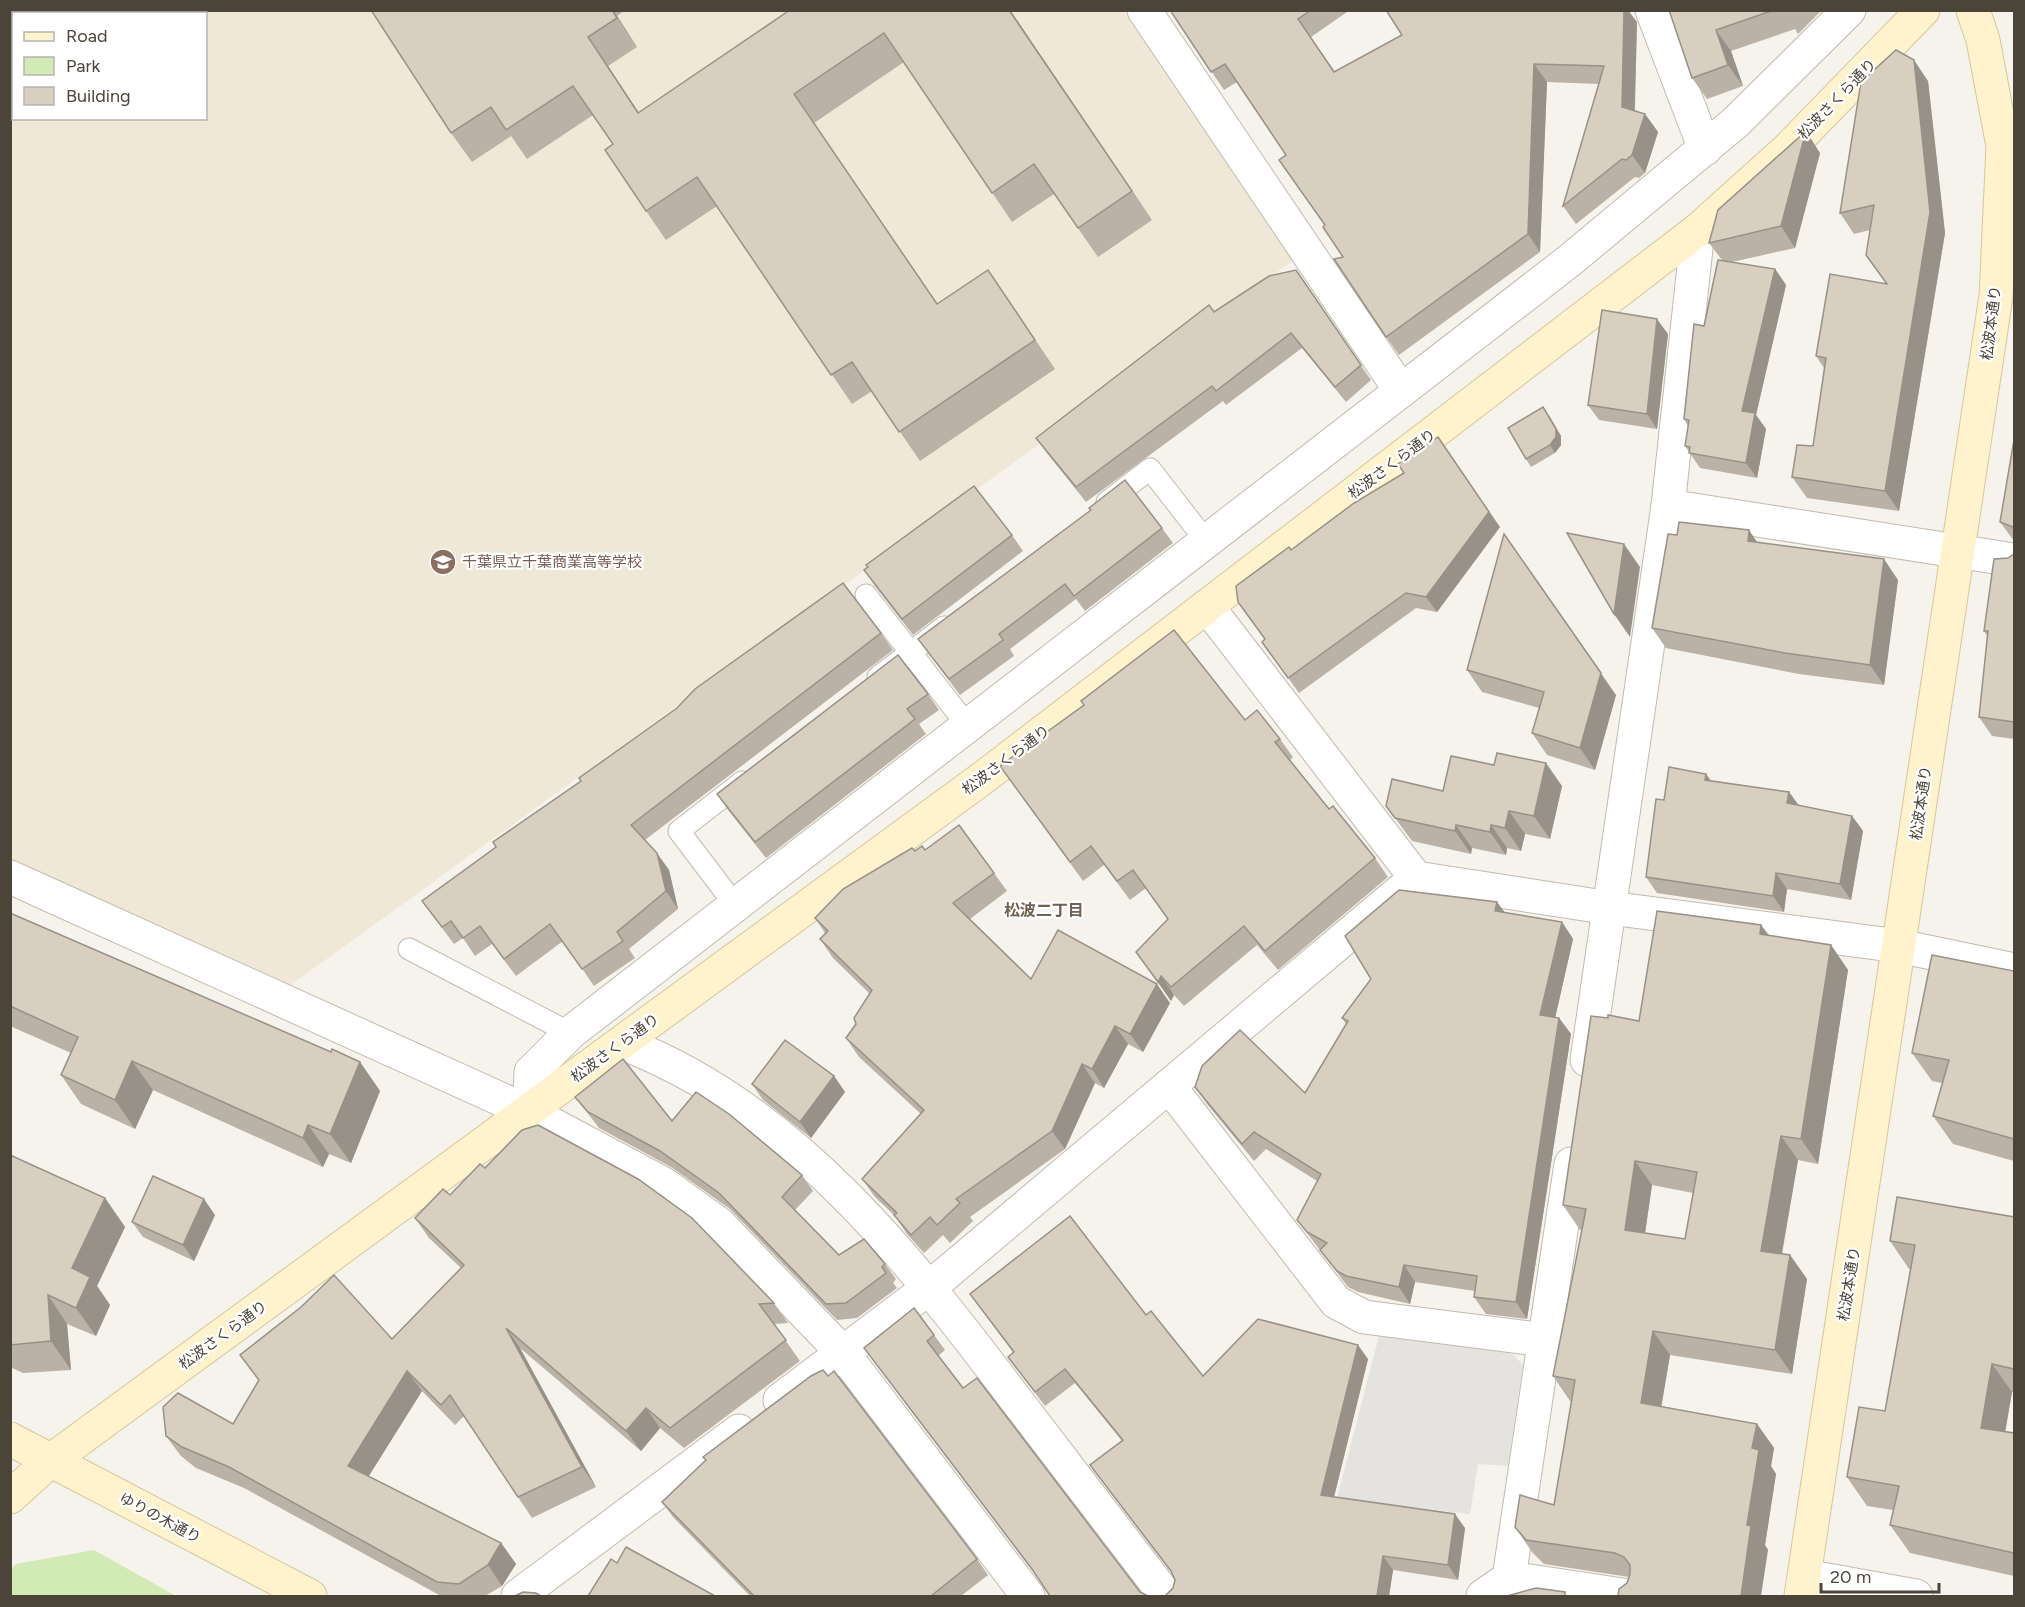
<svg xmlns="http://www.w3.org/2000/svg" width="2025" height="1607" viewBox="0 0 2025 1607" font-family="Figtree,'Noto Sans JP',sans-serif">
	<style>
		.education { fill: #efe8d6 }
		.green { fill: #d2eab5 }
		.parking { fill: #e5e3e0 }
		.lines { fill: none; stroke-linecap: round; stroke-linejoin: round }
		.lane-casing { stroke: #c2bbae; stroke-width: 23 }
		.street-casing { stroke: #c2bbae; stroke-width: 35 }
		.secondary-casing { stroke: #d6c79b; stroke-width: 35 }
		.lane { stroke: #fff; stroke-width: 21 }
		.street { stroke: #fff; stroke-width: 33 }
		.secondary { stroke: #fff3cd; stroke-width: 33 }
		.wall { fill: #bab2a6; fill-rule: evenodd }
		.shaded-wall { fill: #979187 }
		.building { fill: #d8cfc1; stroke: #979187; stroke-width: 1.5; fill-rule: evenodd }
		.labels { text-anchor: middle; stroke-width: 4.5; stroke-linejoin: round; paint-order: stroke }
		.street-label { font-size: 15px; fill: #4b4439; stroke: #fff }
		.education-label { font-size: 15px; fill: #785e54; stroke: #fff; text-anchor: start }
		.neighbourhood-label { font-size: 16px; font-weight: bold; fill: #6e6250; stroke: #fff }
	</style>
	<rect width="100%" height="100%" fill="#f6f3ec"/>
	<!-- education -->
	<polygon class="education" points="94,11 1124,11 1294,260 288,987 11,863 10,68 13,67 14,118 206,118 206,14 94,14"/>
	<!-- green -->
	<g class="green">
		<polygon points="10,11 94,10 94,14 14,14 13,67 11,68"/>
		<polygon points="94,1550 176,1596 11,1596 11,1569 16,1564"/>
	</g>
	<!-- parking -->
	<polygon class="parking" points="1380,1332 1508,1349 1523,1365 1508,1466 1478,1464 1470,1514 1337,1498"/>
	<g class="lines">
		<!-- lane casing -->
		<g class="lane-casing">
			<g id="lane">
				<polyline points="1107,502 1150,469 1206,541"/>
				<polyline points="866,595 967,725"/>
				<polyline points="878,677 944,627"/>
				<polyline points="735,905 679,831 742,782"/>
				<polyline points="409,949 570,1033"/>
			</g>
		</g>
		<!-- street casing -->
		<g class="street-casing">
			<g id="street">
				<polyline points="1144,10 1401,391"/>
				<polyline points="1652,10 1705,149"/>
				<polyline points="1668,506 2014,560"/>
				<polyline points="1207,606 1416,878 1610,908 1899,946 2014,970"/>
				<polyline points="10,877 529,1112 662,1183 719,1224 843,1353 1028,1596"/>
				<path d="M622,1043C792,1107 911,1261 1017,1401C1067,1466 1116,1531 1166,1596"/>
				<polyline points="1587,1060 1668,506 1698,230"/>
				<polyline points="1169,1086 1336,1302 1364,1317 1545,1340"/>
				<polyline points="529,1112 531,1072 570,1033 1569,261 1736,122 1849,10"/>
				<polyline points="780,1400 930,1287 1416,878"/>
				<polyline points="1805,1576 1916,1596"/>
				<polyline points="1509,1578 1571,1164"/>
				<polyline points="518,1596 739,1431"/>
				<polyline points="1483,1596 1509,1578 1629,1596"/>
			</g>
		</g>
		<!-- secondary casing -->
		<g class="secondary-casing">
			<g id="secondary">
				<polyline points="10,1439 310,1596"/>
				<polyline points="10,1497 50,1461 984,777 1698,230 1788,149 1923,10"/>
				<polyline points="1801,1596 1996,296 2003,146 1983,40 1973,10"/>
			</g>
		</g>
		<!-- lane -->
		<use href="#lane" class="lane"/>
		<!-- street -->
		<use href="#street" class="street"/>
		<!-- secondary -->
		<use href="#secondary" class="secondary"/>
	</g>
	<!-- wall -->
	<g class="wall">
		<polygon points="371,10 625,10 617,16 637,47 608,66 639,113 790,10 1010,10 1152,220 1098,257 1054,194 1012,222 904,62 814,123 937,304 1008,299 1055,369 920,461 872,391 852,404 717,206 666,240 646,211 613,144 593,115 527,159 511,136 472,162 451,133"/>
		<polygon points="1170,10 1350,10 1311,37 1335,72 1637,22 1635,111 1645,114 1658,132 1645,173 1639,178 1635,177 1576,224 1563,206 1599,84 1547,82 1540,252 1399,355 1386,337 1343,257 1325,225 1286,155 1237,82 1224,90"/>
		<polygon points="1669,10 1822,10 1798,34 1795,29 1731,51 1743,86 1707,99 1692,78"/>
		<polygon points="1928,81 1945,233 1899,511 1807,498 1792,477 1813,446 1824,368 1816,356 1887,284 1870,230 1854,234 1840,213"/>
		<polygon points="1820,153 1795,248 1732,262 1775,269 1786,285 1756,415 1766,429 1757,478 1700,468 1685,446 1688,426 1684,419 1704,326 1722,260 1709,243"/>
		<polygon points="1296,270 1371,380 1346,402 1302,348 1226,405 1223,401 1086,502 1046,452 1036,438 1214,312"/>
		<polygon points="1668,334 1657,429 1599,420 1588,405"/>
		<polygon points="1549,415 1561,436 1561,445 1555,453 1531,467 1526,459"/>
		<polygon points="2014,440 2014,541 2000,522"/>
		<polygon points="1500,527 1437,612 1416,608 1299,693 1262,642 1265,639 1291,550"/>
		<polygon points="1162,528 1173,543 1085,611 1076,599 1010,649 1014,656 960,695 918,639"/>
		<polygon points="1012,535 1023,551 913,635 875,586 864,570"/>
		<polygon points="1757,542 1898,580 1884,685 1799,674 1666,648 1652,628"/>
		<polygon points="2014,554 2014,739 1992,736 1979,717 1987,636 1984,631 2008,558"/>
		<polygon points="881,633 893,650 645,840 669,870 678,909 629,949 635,958 594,986 563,941 516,976 492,944 475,956 463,938 454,944 422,901"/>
		<polygon points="1467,670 1616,695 1595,770 1547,755 1532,733 1539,708 1482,692"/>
		<polygon points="928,694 939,710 919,724 926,734 766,858 728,810 717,794"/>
		<polygon points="1245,720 1280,739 1293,757 1290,760 1329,809 1375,858 1388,877 1278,970 1257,945 1184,1006 1174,995 1171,1001 1136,952 1168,919 1146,888 1130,900 1104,865 1083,881 1000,766"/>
		<polygon points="1711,781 1789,792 1798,805 1852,816 1863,831 1851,900 1787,889 1784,912 1657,893 1646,877 1664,800"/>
		<polygon points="1562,786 1550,839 1525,834 1521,851 1507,848 1506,855 1472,848 1471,854 1412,841 1386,806 1443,791"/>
		<polygon points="925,850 994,873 1007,891 970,919 1031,979 1170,1003 1143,1052 1128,1044 1104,1088 1095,1083 1065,1149 970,1217 973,1221 950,1243 943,1235 924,1253 907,1234 895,1216 875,1197 862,1179 921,1114 859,1057 846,1038 856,1024 870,994 833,958 820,939 825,933 815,918 915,851"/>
		<polygon points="1505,912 1562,922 1573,939 1555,1017 1559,1018 1571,1034 1527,1319 1486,1314 1474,1297 1475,1291 1415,1282 1410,1304 1358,1292 1348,1287 1297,1220 1317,1181 1266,1149 1254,1161 1207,1104 1195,1087 1305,1093 1346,1024 1342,1018"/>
		<polygon points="10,913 331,1052 360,1062 380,1091 351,1163 329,1154 323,1167 153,1090 135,1129 81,1104 61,1075 71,1053 10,1026"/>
		<path d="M1761,925L1769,935L1831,945L1848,970L1818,1164L1798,1160L1782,1254L1790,1255L1807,1279L1792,1374L1670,1355L1661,1406L1757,1424L1774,1448L1771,1466L1776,1474L1765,1545L1768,1550L1627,1583L1629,1577L1544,1564L1532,1552L1515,1527L1554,1505L1572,1401H1570L1553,1376L1582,1230H1580L1563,1205L1608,1018L1639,1021ZM1652,1185L1693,1193L1685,1239L1645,1233Z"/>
		<polygon points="2014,971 2014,1161 1953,1144 1933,1116 1942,1083 1932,1081 1912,1053"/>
		<polygon points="834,1076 845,1092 811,1138 763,1100 752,1084"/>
		<polygon points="575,1097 672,1121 802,1175 813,1191 795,1210 839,1255 885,1264 896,1279 893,1283 897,1288 857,1318 837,1320 730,1209 671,1167 599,1128"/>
		<polygon points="10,1155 105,1198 125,1227 97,1286 110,1305 96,1336 67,1324 71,1370 23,1373 10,1367"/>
		<polygon points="485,1168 774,1303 788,1323 774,1324 800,1361 684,1448 660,1428 641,1451 520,1348 596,1487 532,1518 464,1416 455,1425 422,1391 368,1477 501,1543 516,1564 502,1586 485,1596 441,1596 244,1488 196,1468 181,1456 166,1436 233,1424 259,1380 240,1355 392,1339 461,1268 429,1238 415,1218 450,1195"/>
		<polygon points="215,1215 194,1261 143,1237 132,1222"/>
		<polygon points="2014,1217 2014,1393 2012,1392 2005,1432 2014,1433 2014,1576 1910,1553 1890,1525 1893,1510 1867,1506 1847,1477 1885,1411 1911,1269 1909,1269 1890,1241"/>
		<polygon points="970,1294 1146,1315 1203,1376 1368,1359 1334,1497 1465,1528 1458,1580 1393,1570 1389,1596 1165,1596 1173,1588 1175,1580 1172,1573 1090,1465 1122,1441 1075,1383 1045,1406 1008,1357 1013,1352"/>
		<polygon points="934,1335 945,1350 938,1356 963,1388 1140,1592 1038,1578 864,1348"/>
		<polygon points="703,1457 977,1559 988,1575 961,1596 750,1596 673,1517 662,1502 706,1460"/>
	</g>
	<!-- shaded-wall -->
	<g class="shaded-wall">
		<polygon points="612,10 613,10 617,16 637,47"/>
		<polygon points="1009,10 1010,10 1152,220 1132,191"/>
		<polygon points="1624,10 1628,10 1637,22 1634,125 1622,107"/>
		<polygon points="1716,30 1731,51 1743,86 1728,65"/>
		<polygon points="588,37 608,66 658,142 638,113"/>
		<polygon points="1914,60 1928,81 1945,233 1899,511 1885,491"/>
		<polygon points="1534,64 1547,82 1540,252 1528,234"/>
		<polygon points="794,94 814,123 957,333"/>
		<polygon points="1645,114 1658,132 1645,173 1632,155"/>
		<polygon points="1806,131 1820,153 1795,248 1781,226"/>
		<polygon points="1775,269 1786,285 1756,415 1766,429 1757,478 1746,463 1742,411"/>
		<polygon points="1657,319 1668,334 1657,429 1647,414"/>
		<polygon points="1543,407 1561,436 1561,445 1555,453 1550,445"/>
		<polygon points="1438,437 1500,527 1437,612 1426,597"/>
		<polygon points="1749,530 1763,551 1748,541"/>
		<polygon points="1504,534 1616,695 1595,770 1580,748"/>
		<polygon points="1624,544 1640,567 1630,637 1614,614"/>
		<polygon points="1884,559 1898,580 1884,685 1870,665"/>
		<polygon points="1546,763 1562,786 1550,839 1534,816"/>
		<polygon points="1706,774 1717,789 1705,780"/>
		<polygon points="1789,792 1800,807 1787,803"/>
		<polygon points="1509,811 1525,834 1521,851 1505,828"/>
		<polygon points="1852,816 1863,831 1851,900 1840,884"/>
		<polygon points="1456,825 1472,848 1471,854 1455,831"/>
		<polygon points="1491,825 1507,848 1506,855 1490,832"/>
		<polygon points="657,853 669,870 678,909 666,891"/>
		<polygon points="1776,873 1787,889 1784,912 1773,896"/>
		<polygon points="1497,902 1509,918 1495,911"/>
		<polygon points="1562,922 1573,939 1552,1032 1540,1015"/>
		<polygon points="1761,925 1778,949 1760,934"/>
		<polygon points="1831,945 1848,970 1818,1164 1801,1139"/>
		<polygon points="1161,976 1174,995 1171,1001 1158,982"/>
		<polygon points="1157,984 1170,1003 1143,1052 1130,1034"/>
		<polygon points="1559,1018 1571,1034 1527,1319 1516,1302"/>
		<polygon points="1115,1026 1128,1044 1104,1088 1092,1069"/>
		<polygon points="132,1061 153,1090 135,1129 115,1100"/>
		<polygon points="360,1062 380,1091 351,1163 330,1134"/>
		<polygon points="1082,1064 1095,1083 1065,1149 1052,1131"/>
		<polygon points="834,1076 845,1092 811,1138 800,1122"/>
		<polygon points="308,1125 329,1154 323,1167 303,1138"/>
		<polygon points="1781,1136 1798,1160 1778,1275 1761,1251"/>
		<polygon points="1635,1161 1652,1185 1642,1254 1625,1230"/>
		<polygon points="105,1198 125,1227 97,1286 110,1305 96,1336 76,1308 72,1268"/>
		<polygon points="204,1199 215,1215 194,1261 183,1245"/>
		<polygon points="1790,1255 1807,1279 1792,1374 1775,1350"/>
		<polygon points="1404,1265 1415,1282 1410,1304 1399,1287"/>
		<polygon points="48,1295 67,1324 71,1370 51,1341"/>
		<polygon points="506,1328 520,1348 596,1487 582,1467"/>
		<polygon points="1653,1331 1670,1355 1658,1427 1641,1403"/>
		<polygon points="1358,1345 1368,1359 1331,1509 1321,1495"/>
		<polygon points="1992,1364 2012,1392 2001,1456 1981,1428"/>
		<polygon points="407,1371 422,1391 362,1487 348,1466"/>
		<polygon points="646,1408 660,1428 641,1451 626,1431"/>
		<polygon points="1757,1424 1774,1448 1771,1466 1776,1474 1765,1545 1768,1550 1761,1596 1741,1596 1752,1448"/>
		<polygon points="1455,1514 1465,1528 1458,1580 1448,1565"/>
		<polygon points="501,1543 516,1564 502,1586 488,1565"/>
		<polygon points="1383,1556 1393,1570 1389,1596 1377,1596"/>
	</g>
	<!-- building -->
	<g class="building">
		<polygon points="371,10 612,10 617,18 588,37 638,113 790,10 1009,10 1132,191 1078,228 1034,164 992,193 884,33 794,94 937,304 988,270 1035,340 899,432 852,362 831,375 697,177 646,211 605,150 613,144 573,86 506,130 491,107 451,133"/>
		<polygon points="1170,10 1311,10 1298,19 1334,72 1402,35 1386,10 1624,10 1622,107 1645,114 1632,155 1626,160 1622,159 1563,206 1604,66 1534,64 1528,234 1386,337 1334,259 1343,257 1323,227 1325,225 1279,160 1286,155 1225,64 1211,72"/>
		<polygon points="1669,10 1774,10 1716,30 1728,65 1692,78"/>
		<polygon points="1896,50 1914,60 1930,212 1885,491 1792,477 1797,445 1813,446 1826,358 1816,356 1830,274 1887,284 1866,255 1874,205 1840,213 1861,82"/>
		<polygon points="1806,131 1781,226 1709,243 1718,210"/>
		<polygon points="1718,260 1775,269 1742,411 1755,413 1746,463 1689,453 1690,447 1685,446 1689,420 1684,419 1694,324 1704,326"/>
		<polygon points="1296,270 1361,365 1335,387 1291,333 1216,391 1212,386 1076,487 1036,438 1209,305 1214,312 1269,276"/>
		<polygon points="1602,310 1657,319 1647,414 1588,405"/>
		<polygon points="1543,407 1556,429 1556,437 1550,445 1526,459 1508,428"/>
		<polygon points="1438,437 1489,512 1426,597 1406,593 1288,678 1262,642 1265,639 1238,602 1236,586 1289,547 1291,550 1354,503 1404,473 1398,464"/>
		<polygon points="2014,440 2014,529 2013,527 2000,522"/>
		<polygon points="1125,480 1162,528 1074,596 1065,584 999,634 1003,640 949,679 918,639 1091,510 1089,508"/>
		<polygon points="974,486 1012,535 902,619 864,570 868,567 866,565"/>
		<polygon points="1679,522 1749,530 1748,541 1884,559 1870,665 1785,653 1652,628 1668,534 1677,535"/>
		<polygon points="1567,533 1624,544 1614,614"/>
		<polygon points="1504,534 1601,673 1580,748 1532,733 1544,692 1467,670"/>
		<polygon points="2014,554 2014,722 1979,717 1988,631 1984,631 1994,559 2008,558"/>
		<polygon points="843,583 881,633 631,825 657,853 666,891 617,932 623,941 582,969 550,924 504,959 480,926 463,938 451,921 442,927 422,901 496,847 493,842 581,781 579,778 677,708 695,689"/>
		<polygon points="1174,630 1245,720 1257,710 1280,739 1275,742 1329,809 1333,806 1375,858 1265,951 1244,926 1171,987 1161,976 1158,982 1136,952 1168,919 1133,870 1117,881 1091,846 1070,862 1000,766 1084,705 1081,701"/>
		<polygon points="898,655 928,694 907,709 915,719 755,842 717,794"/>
		<polygon points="1497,753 1546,763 1534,816 1509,811 1505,828 1491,825 1490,832 1456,825 1455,831 1395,818 1386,806 1392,779 1443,791 1451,756 1494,765"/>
		<polygon points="1669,767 1706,774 1705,780 1789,792 1787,803 1852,816 1840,884 1776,873 1773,896 1646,877 1656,799 1664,800"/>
		<polygon points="959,825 994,873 953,903 1031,979 1058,930 1157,984 1130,1034 1115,1026 1092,1069 1082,1064 1052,1131 956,1199 960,1203 937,1225 930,1217 911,1235 894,1215 897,1213 862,1179 924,1110 846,1038 856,1024 854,1018 872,990 820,939 828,931 815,918 843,889 912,848 915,851 922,846 925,850"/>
		<polygon points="1399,890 1497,902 1495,911 1562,922 1540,1015 1559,1018 1516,1302 1474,1297 1477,1276 1404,1265 1399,1287 1346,1276 1337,1271 1320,1250 1327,1243 1307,1232 1297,1220 1321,1174 1254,1132 1242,1144 1195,1087 1202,1066 1240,1030 1305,1093 1348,1021 1342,1018 1371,979 1345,936"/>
		<path d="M1657,911L1761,925L1760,934L1831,945L1801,1139L1781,1136L1761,1251L1790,1255L1775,1350L1653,1331L1641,1403L1757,1424L1752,1448L1759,1450L1747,1525L1751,1526L1741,1596H1618L1619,1589L1627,1583L1630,1574V1565L1624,1557L1615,1553L1526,1540L1515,1527L1520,1495L1554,1505L1575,1380L1553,1376L1586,1209L1563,1205L1591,1016L1608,1018V1015L1639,1021ZM1635,1161L1697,1172L1685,1239L1625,1230Z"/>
		<polygon points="10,913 331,1052 332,1049 360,1062 330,1134 308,1125 303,1138 132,1061 115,1100 61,1075 78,1037 10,1006"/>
		<polygon points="1932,955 2014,971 2014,1139 1933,1116 1949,1060 1912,1053"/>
		<polygon points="785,1040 834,1076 800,1122 752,1084"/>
		<polygon points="623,1059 672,1121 696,1092 729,1114 802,1175 782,1197 839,1255 864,1239 885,1264 882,1267 886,1273 846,1303 826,1304 719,1193 660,1151 588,1112 575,1097"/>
		<polygon points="538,1125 638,1179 692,1218 774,1303 759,1304 786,1340 670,1428 646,1408 626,1431 506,1328 582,1467 518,1497 450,1395 441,1405 407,1371 348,1466 501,1543 488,1565 459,1584 437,1582 229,1467 182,1447 166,1436 163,1407 178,1393 233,1424 259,1380 240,1355 301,1307 334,1275 392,1339 464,1265 415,1218 443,1189 450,1195 480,1164 485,1168 522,1130"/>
		<polygon points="10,1155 105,1198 72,1268 90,1277 76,1308 48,1295 51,1341 10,1345"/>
		<polygon points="153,1176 204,1199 183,1245 132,1222"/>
		<polygon points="1897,1197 2014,1217 2014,1369 1992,1364 1981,1428 2014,1433 2014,1553 1890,1525 1899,1486 1847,1477 1859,1407 1885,1411 1915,1245 1890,1241"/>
		<polygon points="1070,1216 1146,1315 1151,1311 1203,1376 1258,1319 1358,1345 1321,1495 1455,1514 1448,1565 1383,1556 1377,1596 1165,1596 1173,1588 1175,1580 1171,1571 1090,1465 1123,1440 1065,1369 1035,1392 1008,1357 1014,1352 970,1294"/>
		<polygon points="914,1308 934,1335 927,1341 963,1388 977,1378 1140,1592 1148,1596 1050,1596 1032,1569 864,1348"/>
		<polygon points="823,1370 828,1376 834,1371 977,1559 931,1596 754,1596 662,1502 706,1460 703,1457 811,1376"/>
		<polygon points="626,1547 715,1596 588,1596 611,1559 617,1563"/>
		<polygon points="1536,1588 1565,1592 1565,1596 1507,1596"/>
		<polygon points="523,1592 536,1593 541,1596 515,1596"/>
	</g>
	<!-- icons -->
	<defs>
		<g id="school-disc" transform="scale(1.35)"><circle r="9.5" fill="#8d6e63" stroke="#fff"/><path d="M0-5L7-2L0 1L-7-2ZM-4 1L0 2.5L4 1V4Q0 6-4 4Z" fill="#fff"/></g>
	</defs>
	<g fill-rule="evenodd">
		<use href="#school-disc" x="443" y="562"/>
	</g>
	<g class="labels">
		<!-- street labels -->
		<g class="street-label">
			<text transform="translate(1837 99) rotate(-46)" y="5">松波さくら通り</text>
			<text transform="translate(1991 323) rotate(-83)" y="5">松波本通り</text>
			<text transform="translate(1392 464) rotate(-37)" y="5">松波さくら通り</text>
			<text transform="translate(1006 760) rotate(-37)" y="5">松波さくら通り</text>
			<text transform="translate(1921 803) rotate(-82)" y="5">松波本通り</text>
			<text transform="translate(615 1048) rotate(-36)" y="5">松波さくら通り</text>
			<text transform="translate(1849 1284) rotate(-81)" y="5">松波本通り</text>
			<text transform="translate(223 1335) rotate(-36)" y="5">松波さくら通り</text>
			<text transform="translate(160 1518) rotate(28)" y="5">ゆりの木通り</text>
		</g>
		<!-- education labels -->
		<g class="education-label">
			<text x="462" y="567">千葉県立千葉商業高等学校</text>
		</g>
		<!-- neighbourhood labels -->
		<g class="neighbourhood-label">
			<text x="1044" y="916">松波二丁目</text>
		</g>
	</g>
	<!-- border -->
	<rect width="2025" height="1607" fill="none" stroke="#4b4439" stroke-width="24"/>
	<!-- legend -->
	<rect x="12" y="12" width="195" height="108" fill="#ffffff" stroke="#b7b4b0" stroke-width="1.5"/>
	<rect x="24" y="32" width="30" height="9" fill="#fff3cd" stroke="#b7b4b0" stroke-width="1.5"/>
	<text x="66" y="42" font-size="18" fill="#4b4439">Road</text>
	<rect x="24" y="57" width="30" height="18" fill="#d2eab5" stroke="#b7b4b0" stroke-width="1.5"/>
	<text x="66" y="72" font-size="18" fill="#4b4439">Park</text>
	<rect x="24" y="87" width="30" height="18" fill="#d8cfc1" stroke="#b7b4b0" stroke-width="1.5"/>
	<text x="66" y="102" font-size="18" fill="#4b4439">Building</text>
	<!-- scale -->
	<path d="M1821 1583v9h118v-9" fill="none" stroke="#4b4439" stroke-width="3"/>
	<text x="1830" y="1583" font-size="18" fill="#4b4439" stroke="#ffffff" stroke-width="4.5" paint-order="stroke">20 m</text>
</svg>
